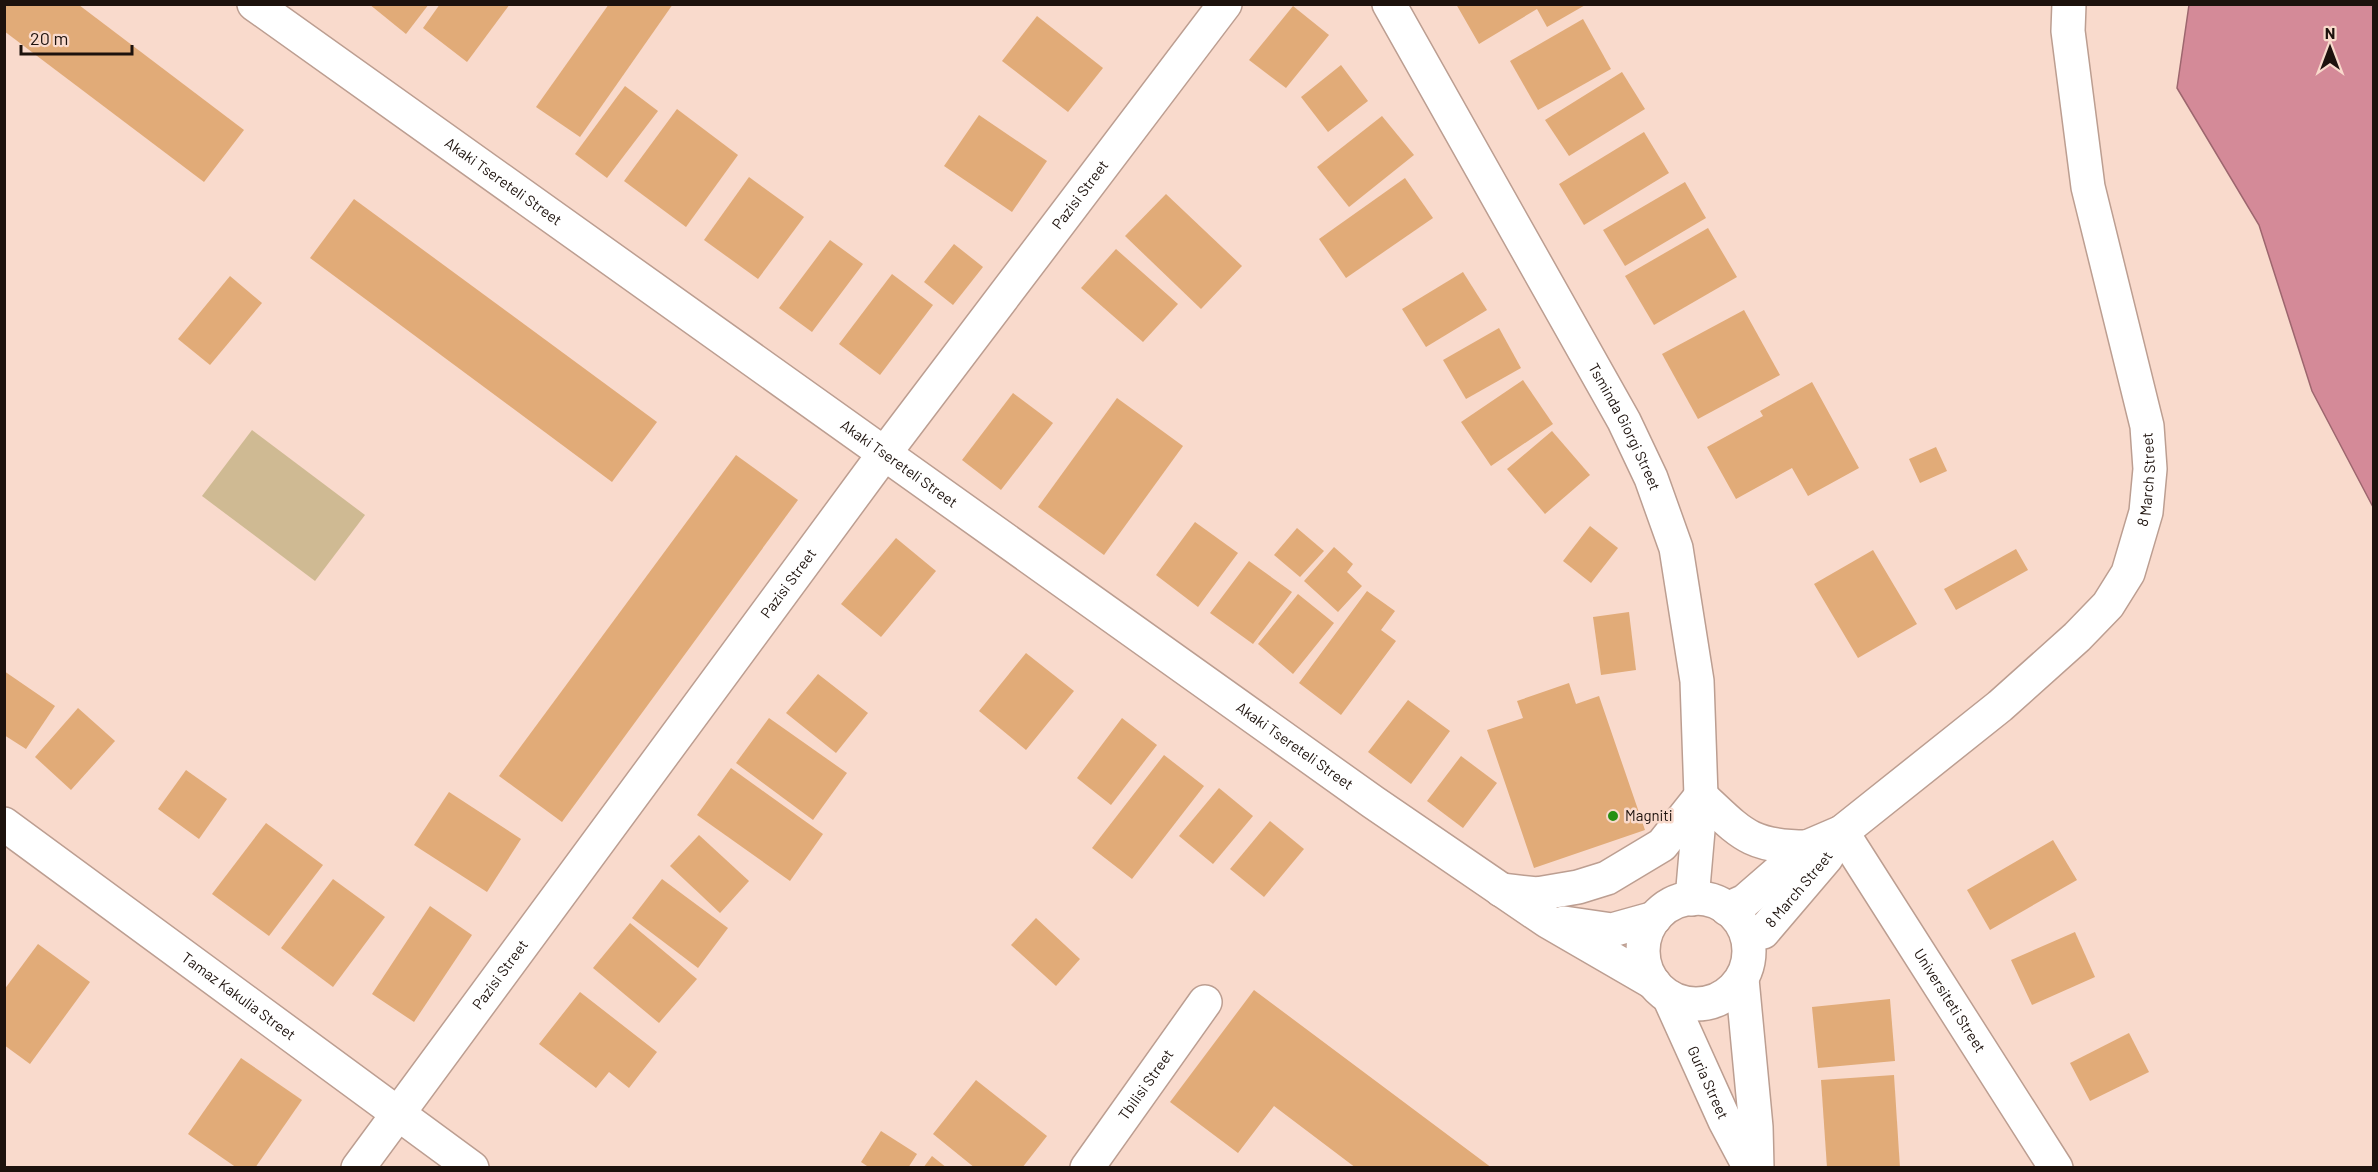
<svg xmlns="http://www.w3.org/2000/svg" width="2378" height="1172" viewBox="0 0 2378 1172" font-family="Barlow,sans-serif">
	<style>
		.green { fill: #cfba93 }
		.water { fill: #d48a98; stroke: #9d666e; stroke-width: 1.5 }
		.building { fill: #e1ab78 }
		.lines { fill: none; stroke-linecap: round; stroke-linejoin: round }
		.minor-casing { stroke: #bc9e91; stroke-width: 36 }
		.major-casing { stroke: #bc9e91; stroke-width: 36 }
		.highway-casing { stroke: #bc9e91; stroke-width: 36 }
		.minor { stroke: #fff; stroke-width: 33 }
		.major { stroke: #fff; stroke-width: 33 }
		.highway { stroke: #fff; stroke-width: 33 }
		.poi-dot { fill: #269013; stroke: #f9dacc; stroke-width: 2 }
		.labels { text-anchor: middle; stroke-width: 5; stroke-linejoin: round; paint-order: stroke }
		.street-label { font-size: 15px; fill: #1d120d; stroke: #f9dacc }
		.poi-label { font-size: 15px; fill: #1d120d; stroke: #f9dacc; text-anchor: start }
	</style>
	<rect width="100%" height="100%" fill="#f9dacc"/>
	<!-- green -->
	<polygon class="green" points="252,430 365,515 315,581 202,496"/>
	<!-- water -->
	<polygon class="water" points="2189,5 2373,5 2373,507 2312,391 2259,225 2177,88"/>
	<!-- building -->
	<g class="building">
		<polygon points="369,4 429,4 406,34"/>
		<polygon points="440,4 510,4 467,62 423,28"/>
		<polygon points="609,4 673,4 580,137 536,107"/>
		<polygon points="1456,4 1587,4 1547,27 1537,9 1479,44"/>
		<polygon points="4,5 79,5 244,130 204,182 4,31"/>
		<polygon points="1293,6 1329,35 1286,88 1249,60"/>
		<polygon points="1037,16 1103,68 1068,112 1002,61"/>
		<polygon points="1583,19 1611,69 1538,110 1510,61"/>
		<polygon points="1341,65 1368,101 1328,132 1301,97"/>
		<polygon points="1622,72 1645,109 1569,156 1545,120"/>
		<polygon points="625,86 658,111 607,178 575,154"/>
		<polygon points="677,109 738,155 686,227 624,181"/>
		<polygon points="979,115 1047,161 1012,212 944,166"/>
		<polygon points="1382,116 1414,155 1349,207 1317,167"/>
		<polygon points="1644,132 1669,173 1584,225 1559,184"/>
		<polygon points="749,177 804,217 758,279 704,240"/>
		<polygon points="1405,178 1433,218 1346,278 1319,239"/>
		<polygon points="1685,182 1706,218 1625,266 1603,230"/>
		<polygon points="1166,194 1242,266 1201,309 1125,236"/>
		<polygon points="354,199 657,422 612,482 310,258"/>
		<polygon points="1708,228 1737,277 1654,325 1625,276"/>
		<polygon points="830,240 863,264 812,332 779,308"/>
		<polygon points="954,244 983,267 953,305 924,282"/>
		<polygon points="1116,249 1178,304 1143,342 1081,288"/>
		<polygon points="1463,272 1487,310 1426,347 1402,309"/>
		<polygon points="892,274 933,305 880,375 839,344"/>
		<polygon points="230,276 262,303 210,365 178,339"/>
		<polygon points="1744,310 1780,375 1698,419 1662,354"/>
		<polygon points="1499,328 1521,368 1466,399 1443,360"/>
		<polygon points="1523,380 1553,424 1491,466 1461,422"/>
		<polygon points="1812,382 1859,468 1808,496 1792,468 1736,499 1707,447 1763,416 1760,411"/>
		<polygon points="1013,393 1053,423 1001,490 962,460"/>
		<polygon points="1117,398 1183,446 1104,555 1038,507"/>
		<polygon points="1552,431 1590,475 1545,514 1507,469"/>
		<polygon points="1936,447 1947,471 1920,483 1909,459"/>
		<polygon points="736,455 798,500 562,822 499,776"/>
		<polygon points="1195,522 1238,553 1198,607 1156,575"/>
		<polygon points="1590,526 1618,548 1591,583 1563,561"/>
		<polygon points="1297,528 1324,551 1300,577 1274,555"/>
		<polygon points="896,538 936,571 881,637 841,604"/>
		<polygon points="1334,547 1353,564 1347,572 1362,586 1338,612 1304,581"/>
		<polygon points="2016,549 2028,570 1956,610 1944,589"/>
		<polygon points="1873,550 1917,624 1858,658 1814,584"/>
		<polygon points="1249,561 1292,592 1253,644 1210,613"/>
		<polygon points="1367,591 1395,611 1381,630 1396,641 1341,715 1299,683"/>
		<polygon points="1298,594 1334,623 1293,674 1258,644"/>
		<polygon points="1629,612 1636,670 1601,675 1593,617"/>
		<polygon points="1026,653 1074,691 1026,750 979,711"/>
		<polygon points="4,671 55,706 26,749 4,735"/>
		<polygon points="818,674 868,713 836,753 786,713"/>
		<polygon points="1569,683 1576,704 1599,696 1645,830 1534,868 1487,730 1523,718 1517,701"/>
		<polygon points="1408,700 1450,731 1411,784 1368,752"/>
		<polygon points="78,708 115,741 71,790 35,757"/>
		<polygon points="769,718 847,773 813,820 736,763"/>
		<polygon points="1122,718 1157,745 1111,805 1077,778"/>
		<polygon points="1164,755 1204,786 1132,879 1092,848"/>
		<polygon points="1461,756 1497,783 1463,828 1427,801"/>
		<polygon points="731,768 823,834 790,881 697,815"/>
		<polygon points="186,770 227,799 199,839 158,809"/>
		<polygon points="1219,788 1253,816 1213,864 1179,836"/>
		<polygon points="449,792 521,839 487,892 414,845"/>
		<polygon points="1270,821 1304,849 1264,897 1230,869"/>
		<polygon points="266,823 323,865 269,936 212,894"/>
		<polygon points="699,835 749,881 720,913 670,866"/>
		<polygon points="2053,840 2077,880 1990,930 1967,890"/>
		<polygon points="333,879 385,917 333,987 281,948"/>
		<polygon points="662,879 728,928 698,968 632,918"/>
		<polygon points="430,906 472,935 414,1022 372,994"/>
		<polygon points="1036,918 1080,959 1056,986 1011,945"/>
		<polygon points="630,923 697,979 659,1023 593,968"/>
		<polygon points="2075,932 2095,977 2032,1005 2011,960"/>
		<polygon points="38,944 90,982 30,1064 4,1045 4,990"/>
		<polygon points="1254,990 1492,1168 1356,1168 1274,1106 1238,1153 1170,1102"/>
		<polygon points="580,992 657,1052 629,1088 609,1072 596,1088 539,1044"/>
		<polygon points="1890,999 1895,1061 1818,1068 1812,1007"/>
		<polygon points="2129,1033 2149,1072 2090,1101 2070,1063"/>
		<polygon points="241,1058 302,1100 255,1168 237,1168 188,1134"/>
		<polygon points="1894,1075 1900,1168 1827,1168 1821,1080"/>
		<polygon points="976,1080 1047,1136 1022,1168 975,1168 933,1134"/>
		<polygon points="881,1131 917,1154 908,1168 870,1168 861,1162"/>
		<polygon points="932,1156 947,1168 923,1168"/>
	</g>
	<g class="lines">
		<!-- minor casing -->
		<g class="minor-casing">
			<g id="minor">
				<path id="s1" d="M4,824L472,1168"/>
				<path id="s2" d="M1842,832L2056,1168"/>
				<path id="s3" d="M358,1168L884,454L1225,4"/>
				<path id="s4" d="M1087,1168L1205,1002"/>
			</g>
		</g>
		<!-- major casing -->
		<g class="major-casing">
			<g id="major">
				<path id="s5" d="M254,4L1373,802L1547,921L1654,983"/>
				<path id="s6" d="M1389,4L1624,421L1651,478L1676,548L1697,681L1701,796L1692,899"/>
				<polyline points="1501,890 1537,894 1578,887 1607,878 1662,845 1701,796"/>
				<polyline points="1564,923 1612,930 1655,918"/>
			</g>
		</g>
		<!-- highway casing -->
		<g class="highway-casing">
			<g id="highway">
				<path d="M1701,796C1741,833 1749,847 1807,847"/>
				<circle cx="1696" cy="951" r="53"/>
				<path id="s7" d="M1727,909L1745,901L1807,847L1842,832L2000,706L2077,637L2108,605L2128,573L2146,512L2150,469L2147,426L2088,187L2068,31L2069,4"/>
				<path id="s8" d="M1747,935L1763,932L1826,858L1842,832"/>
				<polyline points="1742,979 1756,1127 1757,1168"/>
				<path id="s9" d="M1669,997L1725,1121L1750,1168"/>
			</g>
		</g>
		<!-- minor -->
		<use href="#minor" class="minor"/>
		<!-- major -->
		<use href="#major" class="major"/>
		<!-- highway -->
		<use href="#highway" class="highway"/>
	</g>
	<!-- markers -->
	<circle class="poi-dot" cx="1613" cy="816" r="6"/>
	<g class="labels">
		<!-- street labels -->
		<g class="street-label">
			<text dy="5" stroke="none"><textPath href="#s5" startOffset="306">Akaki Tsereteli Street</textPath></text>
			<text dy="5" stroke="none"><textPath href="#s3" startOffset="1212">Pazisi Street</textPath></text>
			<text dy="5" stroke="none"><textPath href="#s6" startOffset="484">Tsminda Giorgi Street</textPath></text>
			<text dy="5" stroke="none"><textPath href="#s5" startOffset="792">Akaki Tsereteli Street</textPath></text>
			<text dy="5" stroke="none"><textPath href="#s7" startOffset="624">8 March Street</textPath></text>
			<text dy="5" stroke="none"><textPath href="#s3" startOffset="726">Pazisi Street</textPath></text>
			<text dy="5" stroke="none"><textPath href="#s5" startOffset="1278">Akaki Tsereteli Street</textPath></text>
			<text dy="5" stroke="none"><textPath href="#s8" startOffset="72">8 March Street</textPath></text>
			<text dy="5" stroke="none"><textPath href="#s3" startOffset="240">Pazisi Street</textPath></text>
			<text dy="5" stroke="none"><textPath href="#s1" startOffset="291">Tamaz Kakulia Street</textPath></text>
			<text dy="5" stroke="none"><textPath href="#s2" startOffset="200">Universiteti Street</textPath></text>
			<text dy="5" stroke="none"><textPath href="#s9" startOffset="94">Guria Street</textPath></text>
			<text dy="5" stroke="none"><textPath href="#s4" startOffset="102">Tbilisi Street</textPath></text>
		</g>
		<!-- poi labels -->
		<g class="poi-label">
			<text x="1625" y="821">Magniti</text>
		</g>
	</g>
	<!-- border -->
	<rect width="2378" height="1172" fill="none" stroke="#1d120d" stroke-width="12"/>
	<!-- north arrow -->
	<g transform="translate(2330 48)" stroke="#f9dacc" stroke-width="4.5" paint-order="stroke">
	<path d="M0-4.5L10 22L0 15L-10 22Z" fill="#1d120d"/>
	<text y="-9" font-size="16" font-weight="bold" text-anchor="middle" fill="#1d120d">N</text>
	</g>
	<!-- scale -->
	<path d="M21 45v9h111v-9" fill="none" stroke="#1d120d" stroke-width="3"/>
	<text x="30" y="45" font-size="18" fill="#1d120d" stroke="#f9dacc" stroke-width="4.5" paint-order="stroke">20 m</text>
</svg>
